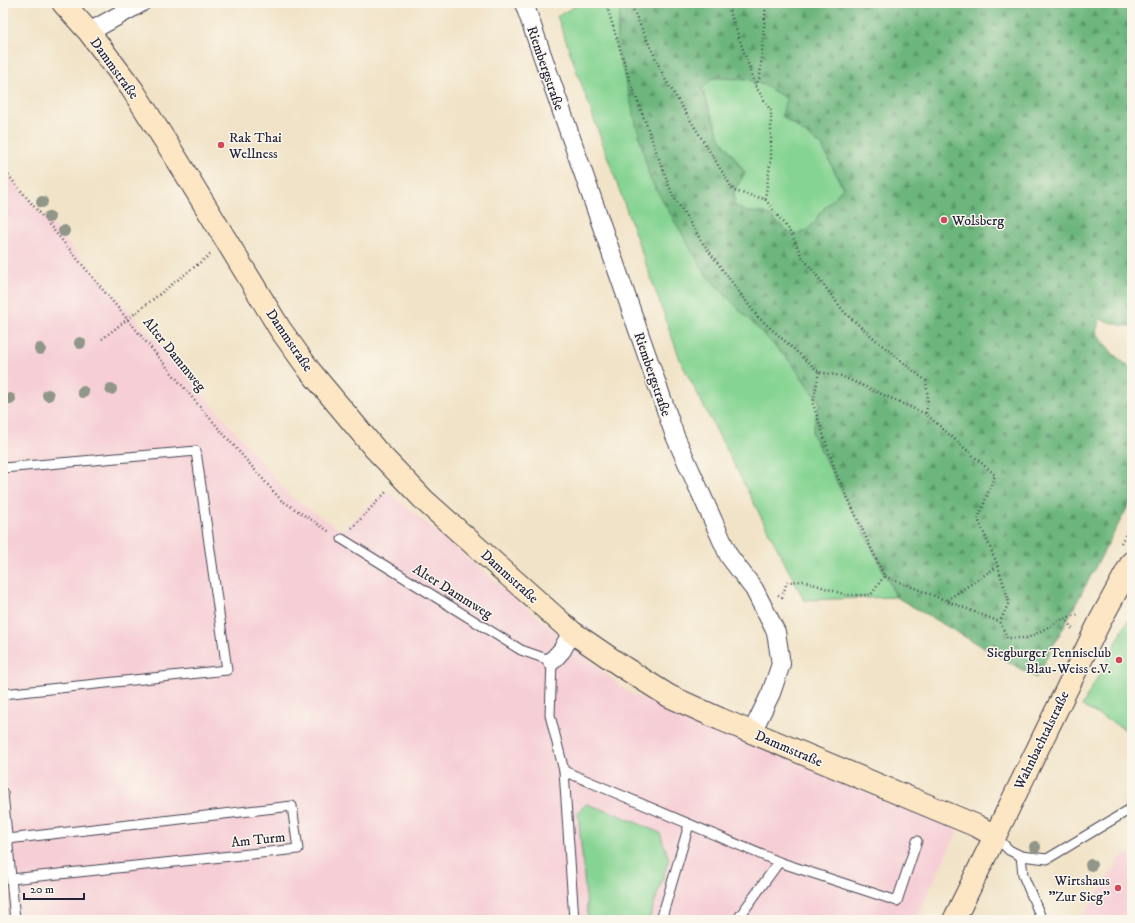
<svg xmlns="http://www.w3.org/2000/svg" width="1135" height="923" viewBox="0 0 1135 923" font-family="'IM FELL DW Pica',serif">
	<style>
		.built { fill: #f6cfd6 }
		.green { fill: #86d493; stroke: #547b67 }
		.forest { fill: url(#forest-firs); stroke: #476c5c; fill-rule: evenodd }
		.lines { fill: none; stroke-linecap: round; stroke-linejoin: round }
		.lane-casing { stroke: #413f50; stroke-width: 11 }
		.street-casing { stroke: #413f50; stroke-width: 20 }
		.secondary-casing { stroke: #413f50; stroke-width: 24 }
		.path { stroke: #413f50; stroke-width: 2.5; stroke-dasharray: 1 3; stroke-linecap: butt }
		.lane { stroke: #fff; stroke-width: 9 }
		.street { stroke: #fff; stroke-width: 18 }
		.secondary { stroke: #fce6c4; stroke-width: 22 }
		.tree { fill: #909688 }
		.poi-dot { fill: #d1495b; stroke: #fbf7ec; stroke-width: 1.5 }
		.labels { text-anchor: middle; stroke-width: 3; stroke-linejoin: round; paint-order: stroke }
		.street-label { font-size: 14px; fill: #22223b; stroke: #fbf7ec }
		.poi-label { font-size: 14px; fill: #22223b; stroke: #fbf7ec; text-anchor: start }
	</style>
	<defs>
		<pattern id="forest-firs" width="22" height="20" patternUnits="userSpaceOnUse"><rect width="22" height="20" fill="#6cb67d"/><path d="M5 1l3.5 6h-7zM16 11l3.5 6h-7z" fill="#589468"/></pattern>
	</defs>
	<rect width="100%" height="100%" fill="#fbf7ec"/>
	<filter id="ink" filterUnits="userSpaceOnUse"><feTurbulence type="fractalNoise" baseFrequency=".025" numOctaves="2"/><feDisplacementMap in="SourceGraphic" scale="8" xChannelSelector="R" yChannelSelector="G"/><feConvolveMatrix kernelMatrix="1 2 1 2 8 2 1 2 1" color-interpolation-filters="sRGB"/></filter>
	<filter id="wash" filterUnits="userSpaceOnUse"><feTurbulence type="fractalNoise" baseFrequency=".012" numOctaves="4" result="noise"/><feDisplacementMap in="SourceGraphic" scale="16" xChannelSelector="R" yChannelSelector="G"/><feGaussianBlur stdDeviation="0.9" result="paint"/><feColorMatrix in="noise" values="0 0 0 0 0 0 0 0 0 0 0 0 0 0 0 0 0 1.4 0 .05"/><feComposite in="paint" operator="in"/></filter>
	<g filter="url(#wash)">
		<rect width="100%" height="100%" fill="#f1e3c7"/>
		<!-- built -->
		<g class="built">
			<polygon points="3,170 199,389 290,496 342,531 386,490 629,693 959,829 915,920 3,920"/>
			<polygon points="1124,853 1132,854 1132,920 1080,920"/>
		</g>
		<!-- green -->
		<g class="green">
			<path d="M582,3H621L616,44L792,364L820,403L812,433C840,488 870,541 896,597L804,600L681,362L557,16Z"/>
			<polygon points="713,78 747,79 762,84 786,98 805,132 822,146 843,188 819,214 816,221 806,231 792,235 766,213 747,212 734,205 734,191 745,173 720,137 702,89"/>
			<polygon points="1132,613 1132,733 1082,706"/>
			<polygon points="586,804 614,813 660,833 669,859 649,920 588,920 578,812"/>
		</g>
		<!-- forest -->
		<path class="forest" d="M621,3H1132V326H1123L1100,319L1096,332L1113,354L1132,369V499L1036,678L896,597L880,561L843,494L812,433L820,402L792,364L706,275L650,179L616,44ZM713,78L747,79L762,84L786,98L782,116L822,146L843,188L819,214L816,221L806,231L792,235L766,213L747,212L734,205V191L745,173L720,137L702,89Z"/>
	</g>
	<g filter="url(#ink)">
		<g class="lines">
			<!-- lane casing -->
			<g class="lane-casing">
				<g id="lane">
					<polyline points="3,468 196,451 227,670 3,694"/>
					<polyline points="342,539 521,650 552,661 550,715 564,771 779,862 737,920"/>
					<polyline points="564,771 574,920"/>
					<polyline points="3,793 15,920"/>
					<polyline points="996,837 1009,850 1021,856 1047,859 1132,808"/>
					<polyline points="8,839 292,806 298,849 11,879"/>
					<polyline points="1021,856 1023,875 1042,920"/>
					<polyline points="779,862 897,901 917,841"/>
					<polyline points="661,920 689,825"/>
				</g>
			</g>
			<!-- street casing -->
			<g class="street-casing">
				<g id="street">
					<polyline points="524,3 675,436 729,556 754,589 776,632 781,664 771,693 752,732"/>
					<polyline points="89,32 141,3"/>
					<polyline points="552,661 562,650 572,632"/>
				</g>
			</g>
			<!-- secondary casing -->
			<g class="secondary-casing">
				<g id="secondary">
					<polyline points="63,3 89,32 132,89 178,161 280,329 310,371 375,449 425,501 572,632 623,667 669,696 720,719 977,826 995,836"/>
					<polyline points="954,920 1100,621 1132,562"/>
				</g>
			</g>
			<!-- path -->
			<g class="path">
				<polyline points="608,3 607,7 628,75 672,194 702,242 757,316 819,372 841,376 926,414 995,475 978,519 998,566 1009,602 1000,622"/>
				<polyline points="630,3 665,79 734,191 765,199 792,235 801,255 845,313 883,346 926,381 928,399 926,414"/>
				<polyline points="727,3 756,87 771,111 771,158 765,199"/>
				<polyline points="756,86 760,77 766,3"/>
				<polyline points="3,169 195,401 281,500 330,532"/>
				<polyline points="102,339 211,254"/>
				<polyline points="819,372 813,404 836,473 884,576 1000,622 1007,638 1028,638 1065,618 1080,614"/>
				<polyline points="352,528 387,491"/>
				<polyline points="1121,543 1132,523"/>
				<polyline points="778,595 782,597 787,582 804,581 846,595 871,595 884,576"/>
				<polyline points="947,600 998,566"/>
				<polyline points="1065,618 1073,630"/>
			</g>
			<!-- lane -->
			<use href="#lane" class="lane"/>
			<!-- street -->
			<use href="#street" class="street"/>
			<!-- secondary -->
			<use href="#secondary" class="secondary"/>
		</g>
		<!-- trees -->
		<g class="tree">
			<circle cx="42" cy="202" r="6"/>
			<circle cx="49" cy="217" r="6"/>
			<circle cx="64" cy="231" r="6"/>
			<circle cx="80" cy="343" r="6"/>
			<circle cx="40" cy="349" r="6"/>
			<circle cx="111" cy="389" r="6"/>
			<circle cx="83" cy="392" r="6"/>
			<circle cx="48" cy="395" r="6"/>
			<circle cx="10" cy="399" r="6"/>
			<circle cx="1035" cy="847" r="6"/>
			<circle cx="1091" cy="865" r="6"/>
		</g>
	</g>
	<!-- markers -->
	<g class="poi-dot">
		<circle cx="221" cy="145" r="4"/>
		<circle cx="944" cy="220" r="4"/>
		<circle cx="1119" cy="660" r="4"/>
		<circle cx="1118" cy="888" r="4"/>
	</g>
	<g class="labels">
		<!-- street labels -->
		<g class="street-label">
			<text transform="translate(115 68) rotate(54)" y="5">Dammstraße</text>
			<text transform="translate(546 68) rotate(71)" y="5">Riembergstraße</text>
			<text transform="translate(290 340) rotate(56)" y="5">Dammstraße</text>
			<text transform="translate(175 354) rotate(51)" y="5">Alter Dammweg</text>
			<text transform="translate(653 374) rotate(71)" y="5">Riembergstraße</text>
			<text transform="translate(510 576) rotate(42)" y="5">Dammstraße</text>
			<text transform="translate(453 591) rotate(32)" y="5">Alter Dammweg</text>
			<text transform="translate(1041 740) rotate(-64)" y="5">Wahnbachtalstraße</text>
			<text transform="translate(789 748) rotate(23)" y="5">Dammstraße</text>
			<text transform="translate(258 839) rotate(-6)" y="5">Am Turm</text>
		</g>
		<!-- poi labels -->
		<g class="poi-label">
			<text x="229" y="142">Rak Thai<tspan x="229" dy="16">Wellness</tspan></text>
			<text x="952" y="225">Wolsberg</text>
			<text x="1111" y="657" text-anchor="end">Siegburger Tennisclub<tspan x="1111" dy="16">Blau-Weiss e.V.</tspan></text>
			<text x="1110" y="885" text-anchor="end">Wirtshaus<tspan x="1110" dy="16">"Zur Sieg"</tspan></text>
		</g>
	</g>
	<!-- margin -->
	<rect width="1135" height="923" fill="none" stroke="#fbf7ec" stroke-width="16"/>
	<!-- scale -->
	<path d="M24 893v6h60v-6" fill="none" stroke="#22223b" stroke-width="2"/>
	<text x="30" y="893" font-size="12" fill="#22223b" stroke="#fbf7ec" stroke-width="3" paint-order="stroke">20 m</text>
</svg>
